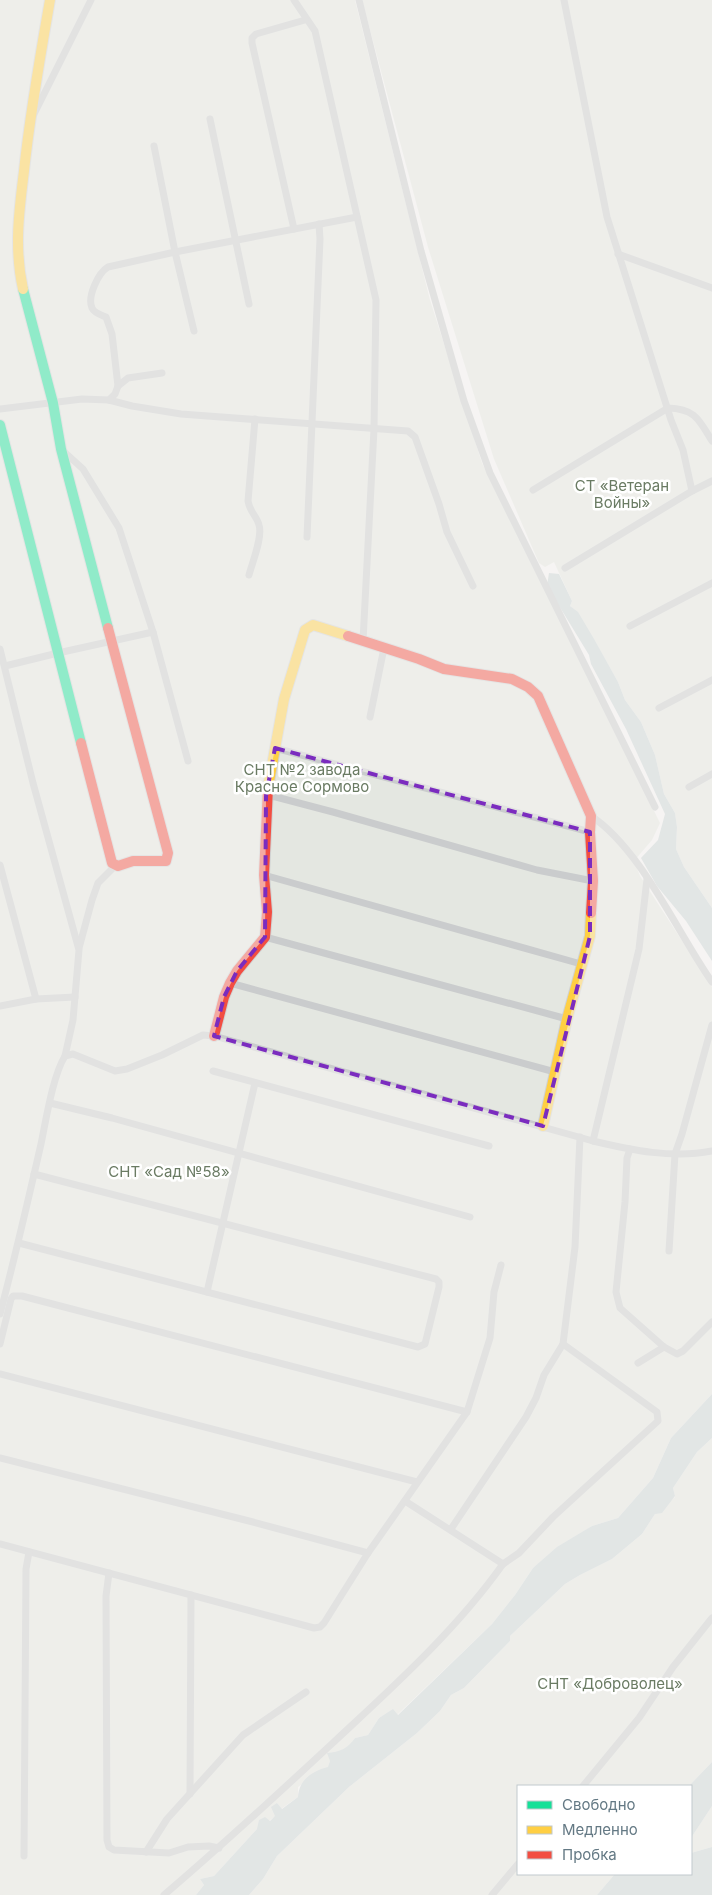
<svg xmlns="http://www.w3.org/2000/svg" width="712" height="1895" viewBox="0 0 712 1895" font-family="Inter,sans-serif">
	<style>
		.green { fill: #e4e7e1 }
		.water { fill: #cad4d6 }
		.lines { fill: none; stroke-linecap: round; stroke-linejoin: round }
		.fast-casing { stroke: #d0d2d2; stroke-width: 12 }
		.slow-casing { stroke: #d0d2d2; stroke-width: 12 }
		.jam-casing { stroke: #d0d2d2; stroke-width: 12 }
		.street { stroke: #cacccd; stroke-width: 7 }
		.fast { stroke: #16e098; stroke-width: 10 }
		.slow { stroke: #ffcf43; stroke-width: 10 }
		.jam { stroke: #f24e42; stroke-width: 10 }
		.marked { fill: none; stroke: #7b2cbf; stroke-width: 4; stroke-dasharray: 10 6; stroke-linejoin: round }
		.labels { text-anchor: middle; stroke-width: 5; stroke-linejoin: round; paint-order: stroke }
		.park-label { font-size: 15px; fill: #6a7b63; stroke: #fff }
	</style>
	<rect width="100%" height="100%" fill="#f5f4f3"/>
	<!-- green -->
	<g class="green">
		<path d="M0,0H355L430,300L482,463L660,823L652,840L634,861L640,876L712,987V1394L671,1438L653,1478L618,1518L592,1526L533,1568L515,1595L492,1624L397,1715L393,1710L379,1718L368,1735L355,1738C353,1741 351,1745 347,1747C336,1754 331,1752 329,1767L298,1787V1797L281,1809L277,1803L276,1816L257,1829L214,1876L200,1879L204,1885L196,1895H0Z"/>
		<polygon points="362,0 712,0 712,908 684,867 676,849 677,827 675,813 664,794 655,755 641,722 625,700 618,682 578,613 570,606 572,601 554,562 545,567 539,563 494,459 428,247"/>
		<polygon points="712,1438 712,1762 689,1786 518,1786 518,1874 615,1874 597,1895 249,1895 263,1879 277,1856 349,1787 417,1733 440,1711 451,1695 464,1688 510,1641 510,1636 565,1584 580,1575 612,1559 642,1534 655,1514 675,1497 673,1488 697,1452"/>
		<polygon points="712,1806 712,1847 691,1853 691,1838"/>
	</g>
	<!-- water -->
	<g class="water">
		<polygon points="549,573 559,574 572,601 570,606 578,612 594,639 618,682 625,700 641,722 655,755 664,794 675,813 677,827 676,849 684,867 712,908 712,961 686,921 657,886 641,858 658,840 665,814 626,729 591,664 589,655 547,586"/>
		<path d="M712,1394V1438L697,1452L673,1488L675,1496L662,1513L655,1514L642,1534L612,1559L580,1575L565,1584L510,1636V1641L464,1688L451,1695L440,1711L417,1733L349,1787L277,1856L263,1879L249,1895H196L204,1885L200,1879L214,1876L257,1829L259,1820L265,1817L270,1821L275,1816L271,1807L277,1803L282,1809L298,1797C299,1780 312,1771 328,1767L330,1761L327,1753C340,1752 348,1748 355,1738L368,1735L379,1718L393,1709L398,1715L492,1624L515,1595L533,1568L557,1547L592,1526L618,1518L653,1478L671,1438Z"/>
		<polygon points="712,1762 712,1806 691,1838 691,1786 689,1786"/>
		<polygon points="712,1847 712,1895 597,1895 615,1874 691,1874 691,1853"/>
	</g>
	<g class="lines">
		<!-- fast casing -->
		<g class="fast-casing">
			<g id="fast">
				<polyline points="23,289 53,403 61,449 108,628"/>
				<polyline points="0,425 81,743"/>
			</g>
		</g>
		<!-- slow casing -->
		<g class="slow-casing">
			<g id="slow">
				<path d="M23,289C14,249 19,211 24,171C30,113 40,57 50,0"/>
				<polyline points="268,787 284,699 305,630 313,625 348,636"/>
				<polyline points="543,1126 567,1019 590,936 591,913"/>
			</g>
		</g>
		<!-- jam casing -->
		<g class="jam-casing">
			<g id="jam">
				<polyline points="348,636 419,659 444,669 512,679 528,687 538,696 591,816 590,832 593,881 591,913"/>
				<polyline points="81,743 112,863 118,866 133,861 166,861 168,853 108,628"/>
				<polyline points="214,1036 224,997 230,983 237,971 265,937 267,912 264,875 268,787"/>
			</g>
		</g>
		<!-- street -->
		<g class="street">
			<polyline points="294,0 315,31 376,300 374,429 363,641"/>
			<polyline points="359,0 421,251 464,401 490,473 655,807"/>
			<polyline points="564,0 607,217 671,420 683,450 692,491"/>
			<polyline points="33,116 91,0"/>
			<polyline points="210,119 249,304"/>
			<polyline points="154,146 175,252 194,331"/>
			<polyline points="294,229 252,43 252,38 256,34 305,20"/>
			<polyline points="618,254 712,288"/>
			<polyline points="118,386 128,378 162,373"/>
			<path d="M109,400L115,394L118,386L112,334L106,317C101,315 94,313 92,308C87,297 98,273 108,267L175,252L357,217"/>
			<polyline points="0,409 82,399 109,400 132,406 181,414 408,431 415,437 439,504 447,532 473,586"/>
			<polyline points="61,449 83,469 119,528 153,632 188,761"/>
			<path d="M533,490L668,408C696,409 699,420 712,441"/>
			<polyline points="307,537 320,239 319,224"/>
			<polyline points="565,568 692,491 712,481"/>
			<path d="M249,575C252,563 263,537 259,525C257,516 250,513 248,501L255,419"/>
			<polyline points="630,626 712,583"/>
			<polyline points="0,649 33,783 79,950 73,1020 65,1056"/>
			<polyline points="5,666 58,653 153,632"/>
			<polyline points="659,708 712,680"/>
			<polyline points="370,717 384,648"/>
			<polyline points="275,748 590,832"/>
			<polyline points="689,787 712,774"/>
			<polyline points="266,796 276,797 333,812 537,870 593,881"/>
			<path d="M591,816C641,849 677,932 712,982"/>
			<polyline points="0,865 36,999"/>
			<polyline points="264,875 581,964"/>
			<polyline points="265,937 567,1019"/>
			<polyline points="79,948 92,900 98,883 115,866"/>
			<polyline points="230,983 555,1072"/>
			<polyline points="0,1006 36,999 75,997"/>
			<polyline points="213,1071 489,1146"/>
			<polyline points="50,1103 112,1118 470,1217"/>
			<polyline points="593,1141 639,949 647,879"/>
			<polyline points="630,1149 627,1158 625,1202 616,1292 620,1308 664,1347 677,1354 683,1351 712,1322"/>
			<polyline points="19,1243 418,1347 425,1344 439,1287 439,1282 436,1279 34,1174"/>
			<polyline points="669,1251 675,1154 682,1134 712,1025"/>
			<polyline points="207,1292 255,1083"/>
			<path d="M0,1314C15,1257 28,1201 41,1144C46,1120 53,1075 65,1056L73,1054L115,1071L127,1069L162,1055L203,1035L214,1036L593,1141C631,1150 673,1159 712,1151"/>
			<polyline points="0,1344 11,1299 13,1296 22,1296 467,1412"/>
			<polyline points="638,1363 664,1347"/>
			<polyline points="0,1374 417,1482"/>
			<polyline points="0,1458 253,1522 368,1553"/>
			<polyline points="451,1529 526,1417 536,1398 544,1375 563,1344 575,1247 580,1137"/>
			<polyline points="0,1544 314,1628 320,1627 324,1623 368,1553 467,1412 490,1338 494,1292 501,1265"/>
			<polyline points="503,1564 519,1553 553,1517 658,1421 657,1412 563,1344"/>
			<polyline points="109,1573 106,1596 107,1840 109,1847 114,1850 169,1853 188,1847 209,1846 219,1848"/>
			<polyline points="583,1786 639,1718 673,1667 712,1618"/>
			<polyline points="190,1794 191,1595"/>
			<polyline points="146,1852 167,1819 243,1735 306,1692"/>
			<polyline points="24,1856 26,1569 29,1552"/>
			<path d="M164,1895C223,1845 280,1792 336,1740C395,1685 456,1630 503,1564L405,1501"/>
			<polyline points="492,1895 518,1864"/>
		</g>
		<!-- fast -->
		<use href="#fast" class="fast"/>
		<!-- slow -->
		<use href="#slow" class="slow"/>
		<!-- jam -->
		<use href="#jam" class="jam"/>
	</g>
	<!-- marked area -->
	<path d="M0 0H712V1895H0ZM275,748L590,832V936L543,1126L214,1036L224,997L237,971L265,937L266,796Z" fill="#f5f4f3" fill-opacity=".55" fill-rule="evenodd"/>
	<path class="marked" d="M275,748L590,832V936L543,1126L214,1036L224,997L237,971L265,937L266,796Z"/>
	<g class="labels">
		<!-- park labels -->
		<g class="park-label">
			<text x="622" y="491">СТ «Ветеран<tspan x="622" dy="17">Войны»</tspan></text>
			<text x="302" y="775">СНТ №2 завода<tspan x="302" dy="17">Красное Сормово</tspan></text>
			<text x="169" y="1177">СНТ «Сад №58»</text>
			<text x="610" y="1689">СНТ «Доброволец»</text>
		</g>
	</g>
	<!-- legend -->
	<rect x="517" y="1785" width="175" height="90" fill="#ffffff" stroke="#c1c9ce"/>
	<rect x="527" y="1801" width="25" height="8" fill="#16e098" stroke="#c1c9ce"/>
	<text x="562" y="1810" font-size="15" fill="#647984">Свободно</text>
	<rect x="527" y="1826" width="25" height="8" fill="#ffcf43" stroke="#c1c9ce"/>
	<text x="562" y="1835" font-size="15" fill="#647984">Медленно</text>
	<rect x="527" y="1851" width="25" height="8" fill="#f24e42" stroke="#c1c9ce"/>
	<text x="562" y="1860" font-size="15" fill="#647984">Пробка</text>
</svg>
